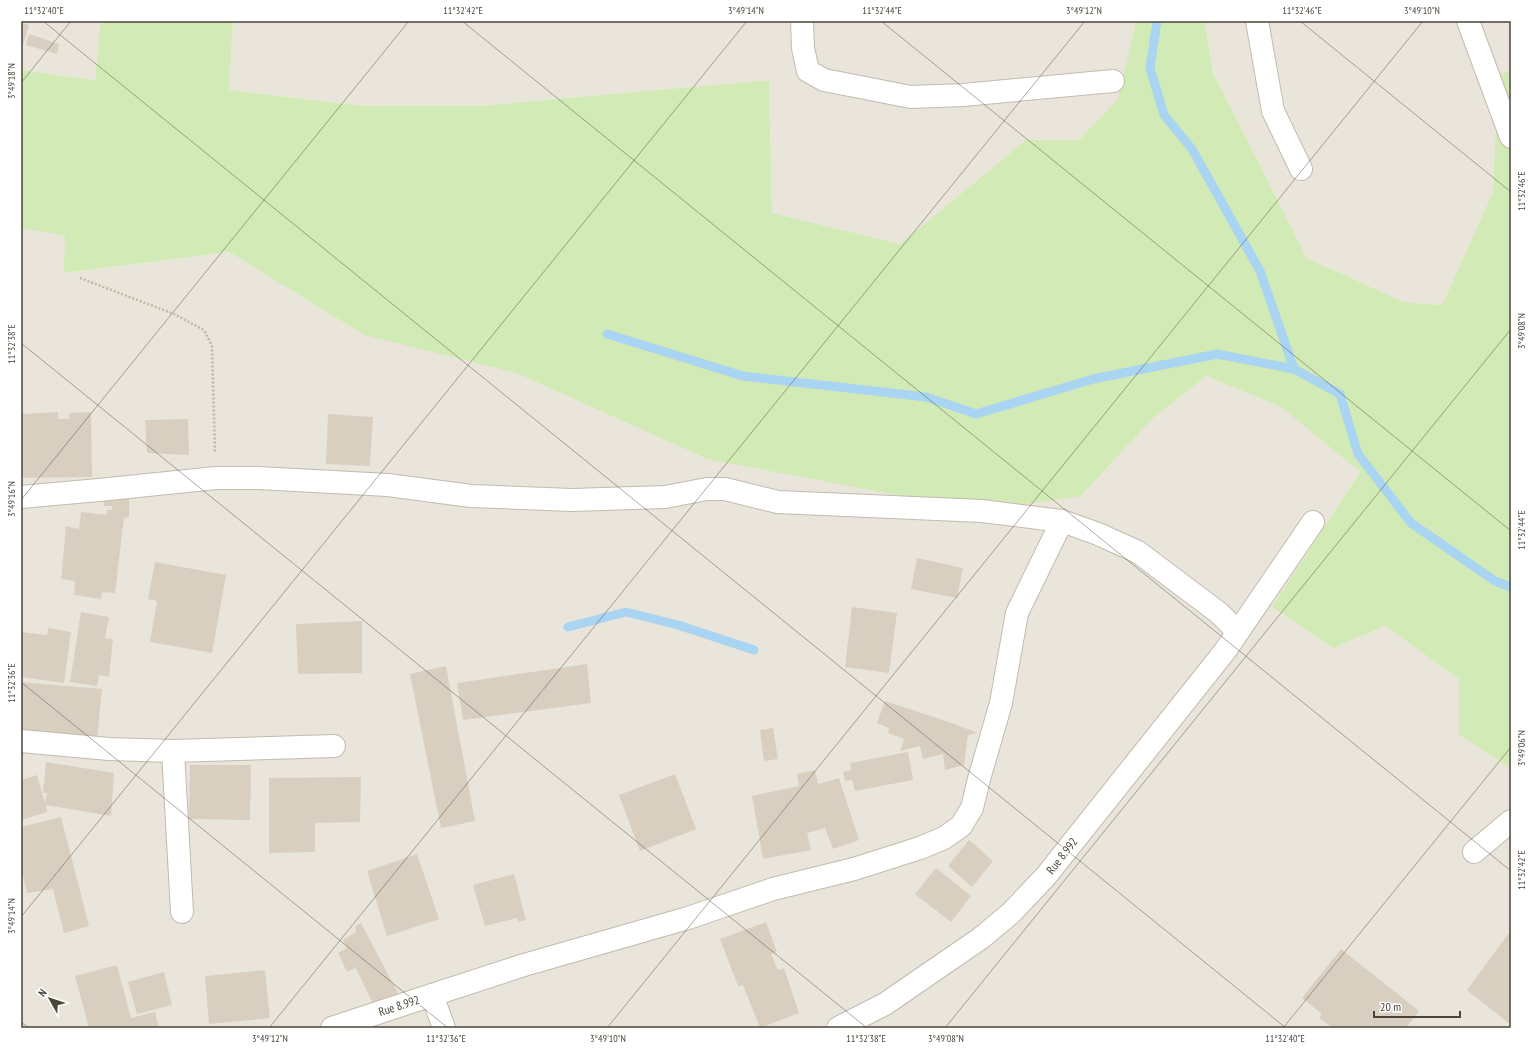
<svg xmlns="http://www.w3.org/2000/svg" width="1532" height="1049" viewBox="0 0 1532 1049" font-family="'PT Sans Narrow',sans-serif">
	<style>
		.residential { fill: #eae5da }
		.green { fill: #d2eab5 }
		.lines { fill: none; stroke-linecap: round; stroke-linejoin: round }
		.stream { stroke: #a9d4f2; stroke-width: 9 }
		.building { fill: #d8cfc1 }
		.minor-casing { stroke: #c2bbae; stroke-width: 24 }
		.path { stroke: #c4b79f; stroke-width: 2.5; stroke-dasharray: 2 2; stroke-linecap: butt }
		.minor { stroke: #fff; stroke-width: 22 }
		.ticks { fill: none; stroke: #4b4439; stroke-width: 1; stroke-opacity: 0.45 }
		.labels { text-anchor: middle; stroke-width: 3; stroke-linejoin: round; paint-order: stroke }
		.street-label { font-size: 12px; fill: #4b4439; stroke: #fff }
		.neatline { fill: none; stroke: #4b4439; stroke-width: 1.5 }
		.ticks-label { font-size: 10px; text-anchor: middle; fill: #4b4439 }
	</style>
	<rect width="100%" height="100%" fill="#f6f3ec"/>
	<!-- residential -->
	<g class="residential">
		<polygon points="21,21 105,21 100,26 95,80 21,70"/>
		<polygon points="233,21 1136,21 1119,99 1079,140 1026,140 900,244 772,213 769,80 478,106 364,106 229,90"/>
		<polygon points="1205,21 1511,21 1511,71 1498,73 1493,192 1442,305 1404,302 1307,258 1213,73"/>
		<polygon points="21,228 65,236 65,273 229,252 364,335 516,373 707,459 1081,496 1152,419 1206,376 1281,407 1360,472 1272,607 1333,648 1385,626 1459,679 1460,735 1511,768 1511,1028 21,1028"/>
	</g>
	<!-- green -->
	<polygon class="green" points="105,21 233,21 229,90 364,106 478,106 769,80 772,213 900,244 1026,140 1079,140 1118,99 1136,21 1205,21 1213,73 1307,258 1404,302 1442,305 1493,192 1498,73 1511,71 1511,768 1459,735 1459,679 1385,626 1333,648 1272,607 1360,472 1281,407 1206,376 1152,419 1081,496 982,511 707,459 516,373 364,335 229,252 64,273 65,236 21,228 21,70 95,80 100,26"/>
	<g class="lines">
		<!-- stream -->
		<g class="stream">
			<polyline points="1157,21 1150,68 1164,115 1192,149 1260,271 1294,369"/>
			<polyline points="607,334 743,376 926,397 976,414 1093,379 1217,354 1294,369 1340,394 1358,454 1411,523 1495,581 1511,587"/>
			<polyline points="568,627 626,612 678,625 754,650"/>
		</g>
	</g>
	<!-- building -->
	<g class="building">
		<polygon points="21,23 29,25 23,45 21,45"/>
		<polygon points="29,34 59,44 57,54 26,45"/>
		<polygon points="58,412 58,419 69,419 69,413 91,412 92,477 21,478 21,414"/>
		<polygon points="328,414 373,417 370,466 326,464"/>
		<polygon points="188,419 189,455 147,453 145,420"/>
		<polygon points="104,497 129,497 129,517 124,518 115,593 102,592 101,599 74,595 75,581 61,579 66,526 79,529 81,512 107,515 107,510 112,510 112,506 104,506"/>
		<polygon points="917,558 963,568 957,598 911,589"/>
		<polygon points="155,562 226,575 212,653 150,642 157,601 148,599"/>
		<polygon points="852,607 897,613 889,673 845,667"/>
		<polygon points="81,612 109,617 105,638 113,639 109,677 99,675 97,686 70,682"/>
		<polygon points="362,621 362,673 298,674 296,624"/>
		<polygon points="48,628 71,632 64,683 21,677 21,632 47,635"/>
		<polygon points="587,664 591,703 463,720 457,683"/>
		<polygon points="446,666 475,821 441,828 410,674"/>
		<polygon points="21,682 102,689 97,738 21,732"/>
		<polygon points="885,701 949,722 978,733 968,735 964,765 945,770 943,754 923,759 920,746 900,751 904,739 888,733 889,728 877,723"/>
		<polygon points="773,728 778,759 764,761 760,730"/>
		<polygon points="908,752 913,780 855,791 852,780 845,781 843,772 851,770 850,763"/>
		<polygon points="46,762 114,773 111,816 46,805 47,812 21,820 21,780 37,775 45,803 47,793 43,793"/>
		<polygon points="190,765 251,765 250,820 189,819"/>
		<polygon points="815,770 818,784 839,778 859,840 833,849 825,828 807,833 811,850 763,859 752,796 799,786 797,774"/>
		<polygon points="675,774 696,829 640,851 619,795"/>
		<polygon points="361,777 360,822 315,823 315,852 269,853 269,778"/>
		<polygon points="61,817 89,926 64,933 53,889 27,893 21,868 21,827"/>
		<polygon points="969,840 993,861 972,887 948,866"/>
		<polygon points="417,854 439,919 387,936 367,871"/>
		<polygon points="936,868 971,896 951,922 915,894"/>
		<polygon points="514,874 526,920 518,922 517,918 485,926 473,885"/>
		<polygon points="766,922 777,952 771,954 778,970 784,968 799,1013 760,1028 743,985 738,986 720,939"/>
		<polygon points="361,923 400,997 376,1010 356,968 347,972 338,953 347,948 343,940 356,932 355,926"/>
		<polygon points="1511,930 1511,1025 1467,990"/>
		<polygon points="1341,949 1419,1011 1406,1028 1333,1028 1319,1018 1322,1014 1302,998"/>
		<polygon points="117,965 131,1018 155,1012 159,1028 89,1028 75,976"/>
		<polygon points="265,970 270,1018 209,1024 205,976"/>
		<polygon points="164,972 172,1005 137,1014 128,982"/>
	</g>
	<g class="lines">
		<!-- minor casing -->
		<g class="minor-casing">
			<g id="minor">
				<polyline points="802,21 803,48 808,71 824,80 911,97 963,95 1113,81"/>
				<polyline points="1257,21 1273,111 1301,169"/>
				<polyline points="1468,21 1511,137"/>
				<polyline points="21,497 99,490 216,478 258,478 388,485 471,496 572,500 665,497 707,489 725,489 778,502 982,511 1062,521 1098,534 1138,552 1219,613 1238,632"/>
				<polyline points="21,741 109,749 173,751 334,746"/>
				<polyline points="173,751 182,912"/>
				<polyline points="1474,852 1511,821"/>
				<polyline points="432,995 524,965 688,918 773,889 854,869 920,848 944,838 961,826 972,808 979,779 1001,703 1017,613 1062,521"/>
				<polyline points="332,1028 432,995 444,1028"/>
				<polyline points="838,1028 885,1004 981,938 1011,913 1046,876 1225,651 1313,522"/>
			</g>
		</g>
		<!-- path -->
		<polyline class="path" points="80,278 174,314 204,330 212,346 215,452"/>
		<!-- minor -->
		<use href="#minor" class="minor"/>
	</g>
	<!-- ticks -->
	<path class="ticks" d="M43,21L1286,1028M462,21L1511,871M881,21L1511,531M1300,21L1511,192M21,83L71,21M21,343L867,1028M21,500L409,21M21,682L448,1028M21,917L747,21M21,1022L29,1028M269,1028L1085,21M607,1028L1423,21M945,1028L1511,329M1283,1028L1511,747"/>
	<g class="labels">
		<!-- street labels -->
		<g class="street-label">
			<text transform="translate(1062 856) rotate(-52)" y="4">Rue 8.992</text>
			<text transform="translate(399 1006) rotate(-18)" y="4">Rue 8.992</text>
		</g>
	</g>
	<!-- border -->
	<rect width="1532" height="1049" fill="none" stroke="#ffffff" stroke-width="44"/>
	<!-- north arrow -->
	<g transform="translate(50 999) rotate(309)" stroke="#ffffff" stroke-width="3" paint-order="stroke">
	<path d="M0-3L7 15L0 10L-7 15Z" fill="#4b4439"/>
	<text y="-6" font-size="11" font-weight="bold" text-anchor="middle" fill="#4b4439">N</text>
	</g>
	<!-- scale -->
	<path d="M1374 1011v6h86v-6" fill="none" stroke="#4b4439" stroke-width="2"/>
	<text x="1380" y="1011" font-size="12" fill="#4b4439" stroke="#ffffff" stroke-width="3" paint-order="stroke">20 m</text>
	<rect x="22" y="22" width="1488" height="1005" class="neatline"/>
	<g class="ticks-label">
		<text x="44" y="14">11°32'40"E</text>
		<text x="463" y="14">11°32'42"E</text>
		<text x="746" y="14">3°49'14"N</text>
		<text x="882" y="14">11°32'44"E</text>
		<text x="1084" y="14">3°49'12"N</text>
		<text x="1302" y="14">11°32'46"E</text>
		<text x="1422" y="14">3°49'10"N</text>
		<text transform="translate(11 81) rotate(-90)" y="4">3°49'18"N</text>
		<text transform="translate(1521 191) rotate(-90)" y="4">11°32'46"E</text>
		<text transform="translate(1521 331) rotate(-90)" y="4">3°49'08"N</text>
		<text transform="translate(11 344) rotate(-90)" y="4">11°32'38"E</text>
		<text transform="translate(11 499) rotate(-90)" y="4">3°49'16"N</text>
		<text transform="translate(1521 530) rotate(-90)" y="4">11°32'44"E</text>
		<text transform="translate(11 683) rotate(-90)" y="4">11°32'36"E</text>
		<text transform="translate(1521 748) rotate(-90)" y="4">3°49'06"N</text>
		<text transform="translate(1521 870) rotate(-90)" y="4">11°32'42"E</text>
		<text transform="translate(11 916) rotate(-90)" y="4">3°49'14"N</text>
		<text x="270" y="1042">3°49'12"N</text>
		<text x="446" y="1042">11°32'36"E</text>
		<text x="608" y="1042">3°49'10"N</text>
		<text x="866" y="1042">11°32'38"E</text>
		<text x="946" y="1042">3°49'08"N</text>
		<text x="1285" y="1042">11°32'40"E</text>
	</g>
</svg>
